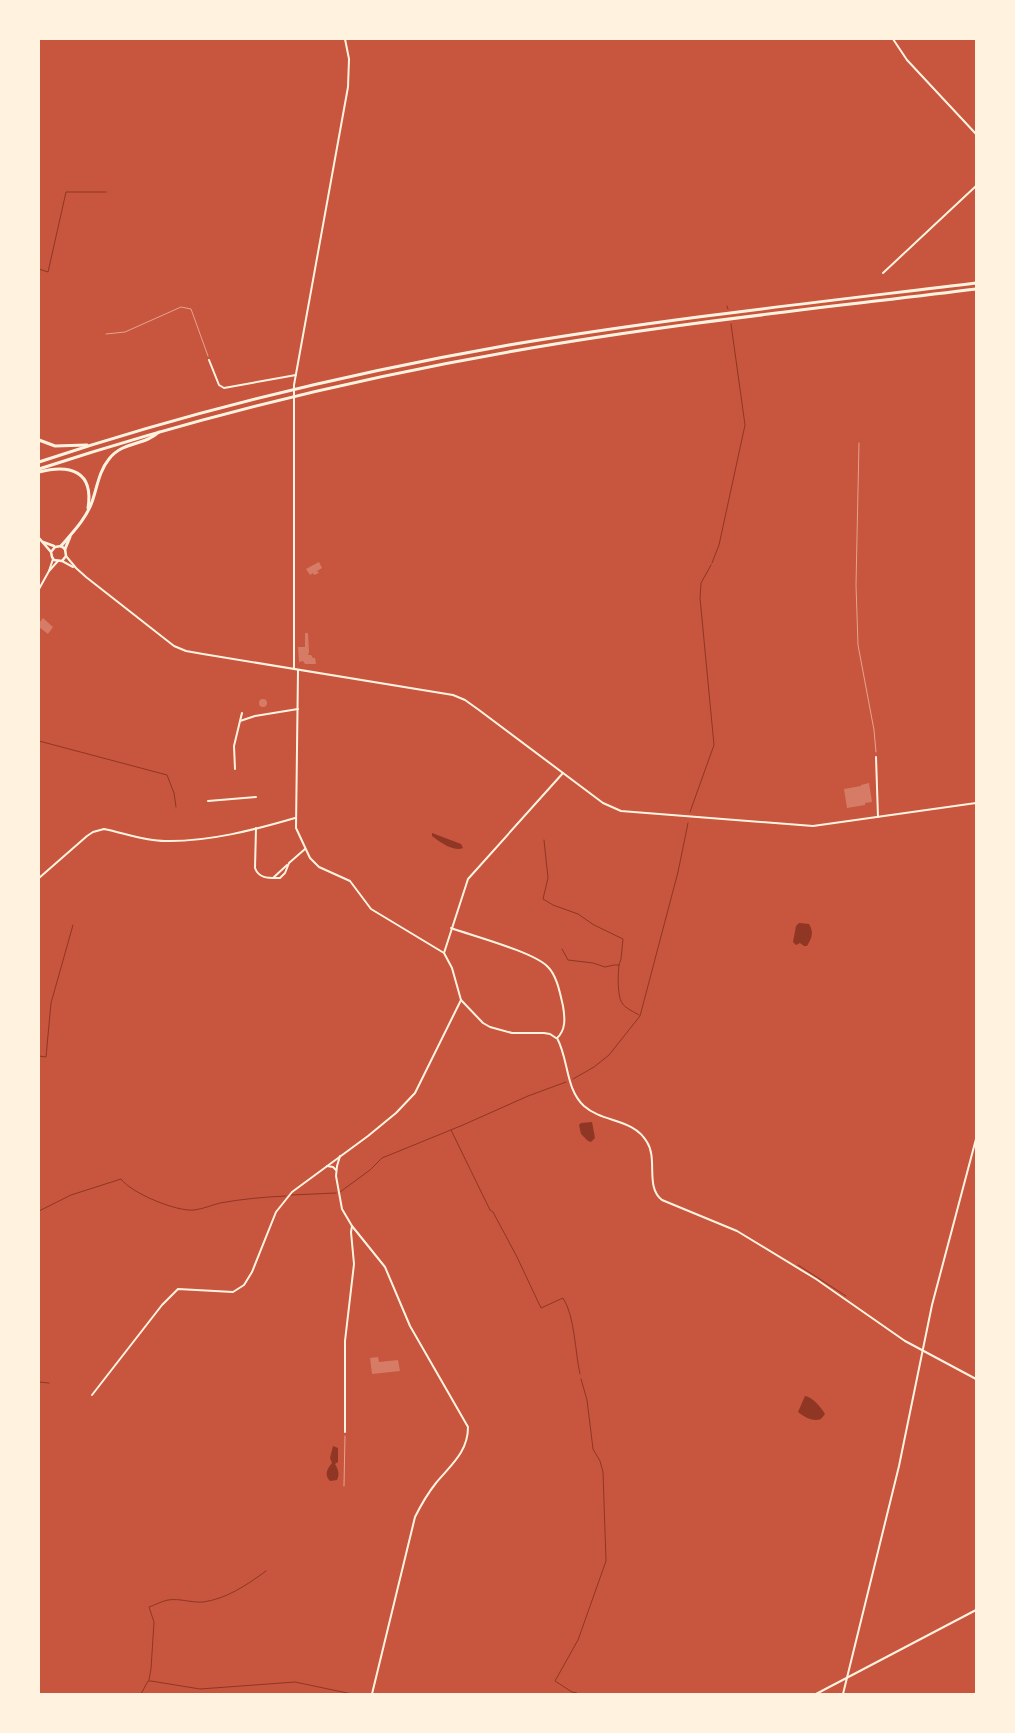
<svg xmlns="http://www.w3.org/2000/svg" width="1015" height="1733" viewBox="0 0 1015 1733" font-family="Manrope,sans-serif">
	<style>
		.water { fill: #8f3625 }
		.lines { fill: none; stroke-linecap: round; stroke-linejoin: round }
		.stream { stroke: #8f3625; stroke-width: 1 }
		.building { fill: #d67c66 }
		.path { stroke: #fff3e0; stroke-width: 0.5 }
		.minor { stroke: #fff3e0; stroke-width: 2 }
		.tertiary { stroke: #fff3e0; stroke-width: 2 }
		.secondary { stroke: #fff3e0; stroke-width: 2.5 }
		.motorway { stroke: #fff3e0; stroke-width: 3 }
	</style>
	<rect width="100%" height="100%" fill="#c8553d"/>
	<!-- water -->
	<g class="water">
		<path d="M432,833L461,844L463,848C453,852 440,842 432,836Z"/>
		<path d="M799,923L809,924C814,932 812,938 807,946H804L800,943L796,945L793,942L796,926Z"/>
		<polygon points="592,1122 595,1138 591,1142 588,1141 581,1134 579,1125 581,1123"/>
		<path d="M805,1396C812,1397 821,1407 825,1414L821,1419C812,1422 805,1417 798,1412Z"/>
		<path d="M333,1446L338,1448V1462L335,1464C338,1469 340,1474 337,1480L330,1481C324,1475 327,1469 332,1463L330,1458Z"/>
	</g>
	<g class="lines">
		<!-- stream -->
		<g class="stream">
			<polyline points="39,269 48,272 66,192 106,192"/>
			<polyline points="727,306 728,309"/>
			<polyline points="712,563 719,545 745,425 731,324"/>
			<polyline points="39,741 167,775 174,793 176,807"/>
			<polyline points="690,812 714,745 700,598 701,583 711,565"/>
			<polyline points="544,840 548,878 543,899 553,905 578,914 594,925 623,939 621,959 619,965"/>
			<path d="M562,949L568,960L593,963L605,967L614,965H619C618,974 617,995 622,1003C625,1008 634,1012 639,1015"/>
			<polyline points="39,1056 46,1057 51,1003 73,925"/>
			<polyline points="573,1079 594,1067 609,1055 640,1016 678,872 688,823"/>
			<path d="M451,1130L490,1210L493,1212L517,1257L541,1308L563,1298C575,1316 575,1353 580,1374"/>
			<polyline points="340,1192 370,1170 382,1158 463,1125 528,1096 566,1082"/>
			<polyline points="291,1195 336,1193"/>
			<path d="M39,1211L71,1195L121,1179C131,1193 177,1212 194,1210C203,1209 212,1205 220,1203C242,1199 264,1197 286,1196"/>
			<polyline points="798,1265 846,1296"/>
			<polyline points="39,1382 49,1383"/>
			<path d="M149,1680L151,1669L154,1622L149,1607C155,1605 162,1601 168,1600C179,1598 192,1603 203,1602C226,1599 247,1585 266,1571"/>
			<polyline points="141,1694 148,1681 151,1681 200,1689 295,1682 352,1694"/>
			<polyline points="578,1694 577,1693 572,1692 555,1681 578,1640 606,1561 603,1472 600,1461 593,1449 587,1400 581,1379"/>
		</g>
	</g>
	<!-- building -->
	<g class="building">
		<polygon points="319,562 322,568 317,571 319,573 314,575 313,573 310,575 306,569"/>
		<polygon points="43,618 53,627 48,634 39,627 39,623"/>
		<polygon points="305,633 308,633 309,652 308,655 311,655 313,658 315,658 316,664 305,664 303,661 299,662 298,647 305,647"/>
		<circle cx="263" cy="703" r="4"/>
		<polygon points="869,783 872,802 865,803 865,805 847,808 844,789 861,786 861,785"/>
		<polygon points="378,1357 379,1362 398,1360 400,1371 372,1374 370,1358"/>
	</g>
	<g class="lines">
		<!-- path -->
		<g class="path">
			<polyline points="106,334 125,332 181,307 191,309 208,356"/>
			<polyline points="859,443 856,585 858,645 874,730 876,752"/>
			<polyline points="344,1486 345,1436"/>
		</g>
		<!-- minor -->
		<g class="minor">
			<polyline points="893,39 907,60 976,134"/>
			<polyline points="883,273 976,186"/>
			<polyline points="209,360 219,385 224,388 296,375"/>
			<polyline points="49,571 58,561"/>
			<polyline points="39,589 49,571 53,559"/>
			<polyline points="298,670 296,828 310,858 319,867 350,881 371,909 444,953 452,968 461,1000 483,1023 490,1027 512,1033 544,1033 550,1034 556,1038"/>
			<polyline points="240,721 242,713"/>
			<polyline points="876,757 878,817"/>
			<polyline points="235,769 234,746 240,721 255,716 298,709"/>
			<polyline points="208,801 256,797"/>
			<path d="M256,828L255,868C259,879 269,878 280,878L285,873L289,863L305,849"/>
			<path d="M39,878L87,836L93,832L104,829C124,833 145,841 165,841C208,842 254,830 295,818"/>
			<polyline points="273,878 287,865"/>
			<path d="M451,928C473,936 534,952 548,967C557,976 560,993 563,1006C565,1018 566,1030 557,1038"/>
			<polyline points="444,953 468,879 563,773"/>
			<path d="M557,1038C569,1060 565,1088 584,1106C603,1123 633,1118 647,1142C658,1159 645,1187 662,1200L737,1231L816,1279L905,1341L976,1379"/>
			<path d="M340,1156L337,1166L336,1176L342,1209L352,1226L385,1267L410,1326L468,1427C468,1452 451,1465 436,1483C428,1493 421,1505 415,1517L372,1694"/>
			<polyline points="327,1166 333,1167 336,1170"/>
			<polyline points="92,1395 162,1305 178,1289 233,1292 244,1285 252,1272 276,1212 292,1192 368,1136 396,1113 415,1093 461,1000"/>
			<polyline points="345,1432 345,1341 354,1264 351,1232 352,1226"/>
			<polyline points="816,1694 976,1610"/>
			<polyline points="843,1694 899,1466 932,1305 976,1139"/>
		</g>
		<!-- tertiary -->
		<g class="tertiary">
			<polyline points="66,556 76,568 86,577 174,646 186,651 203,654 453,695 465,700 479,710 603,803 621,811 813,826 976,803"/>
			<polyline points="62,561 73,567"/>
			<polyline points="294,668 294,385 348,87 349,59 345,39"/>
		</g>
		<!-- secondary -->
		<g class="secondary">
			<polyline points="39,538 51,552 52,557 54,560 62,561 66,556 65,549 61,546 55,547 51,552"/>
			<polyline points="43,542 54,546"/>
		</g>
		<!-- motorway -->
		<g class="motorway">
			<polyline points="39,440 55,446 87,445"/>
			<path d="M39,462C192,411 350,373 509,345C664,319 820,302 976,283"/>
			<path d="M39,469C194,418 353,379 514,351C667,324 822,308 976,289"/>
			<path d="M39,472C70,464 94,471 88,508"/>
			<path d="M61,546C72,533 86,519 92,502C97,488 99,471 109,459C123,441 144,446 159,432"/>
			<polyline points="65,549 70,537"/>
		</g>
	</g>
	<!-- border -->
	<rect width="1015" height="1733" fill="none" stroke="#fff3e0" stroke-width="80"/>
</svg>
